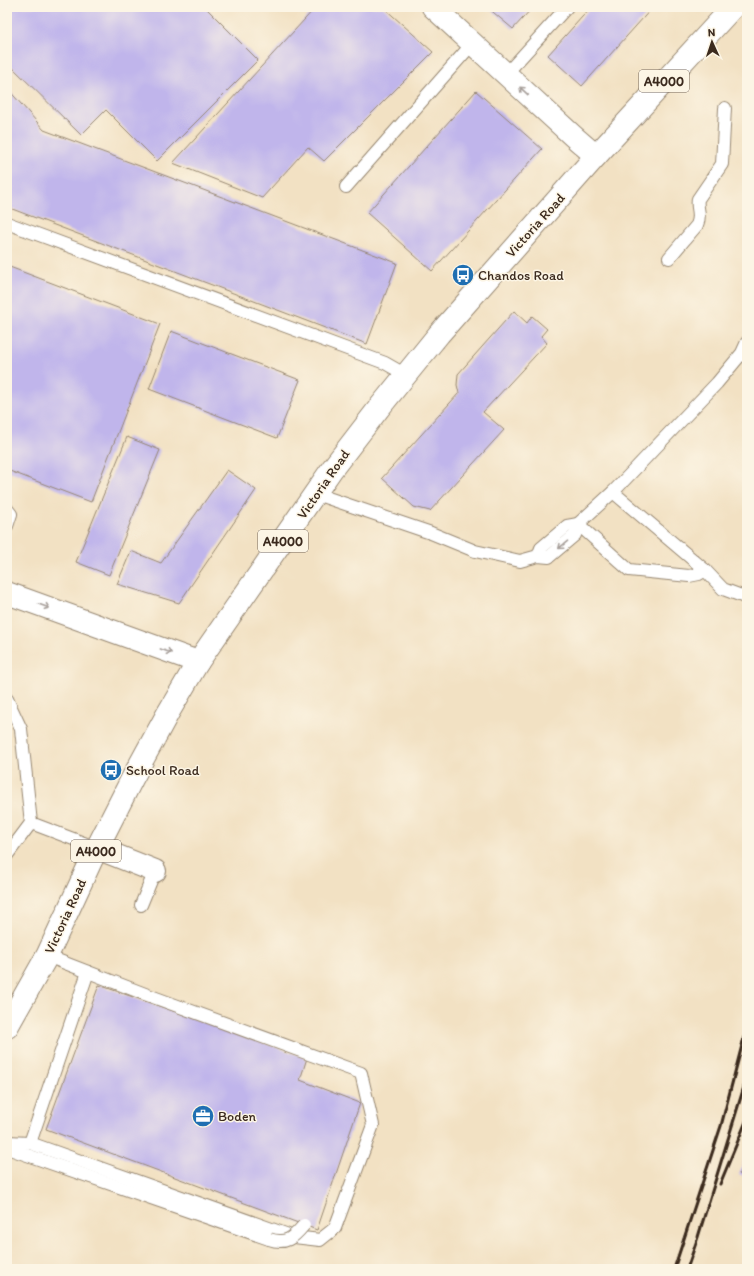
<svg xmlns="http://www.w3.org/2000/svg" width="754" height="1276" viewBox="0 0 754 1276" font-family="Itim,sans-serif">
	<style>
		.building { fill: #c0b5eb }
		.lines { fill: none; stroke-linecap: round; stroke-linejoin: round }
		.lane-casing { stroke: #968670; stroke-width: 14 }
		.street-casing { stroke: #968670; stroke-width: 24 }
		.primary-casing { stroke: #968670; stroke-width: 24 }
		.lane { stroke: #fff; stroke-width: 12 }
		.street { stroke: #fff; stroke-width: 22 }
		.primary { stroke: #fff; stroke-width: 22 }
		.rail { stroke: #3b2a1e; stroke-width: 3 }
		.lane-bridge-casing { stroke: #968670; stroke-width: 14; stroke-linecap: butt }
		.lane-bridge { stroke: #fff; stroke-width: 12 }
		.oneway { stroke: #a79f9a }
		.labels { text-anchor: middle; stroke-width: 3; stroke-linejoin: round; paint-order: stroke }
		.shield { fill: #fcf5e5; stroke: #75675a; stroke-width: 1 }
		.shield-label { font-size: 13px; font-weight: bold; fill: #3b2a1e }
		.street-label { font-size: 14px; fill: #3b2a1e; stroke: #fcf5e5 }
		.poi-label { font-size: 14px; fill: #3b2a1e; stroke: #fcf5e5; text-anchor: start }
	</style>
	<rect width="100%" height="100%" fill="#fcf5e5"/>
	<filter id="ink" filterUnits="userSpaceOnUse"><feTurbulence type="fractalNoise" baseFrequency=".025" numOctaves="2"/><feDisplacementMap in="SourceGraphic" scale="8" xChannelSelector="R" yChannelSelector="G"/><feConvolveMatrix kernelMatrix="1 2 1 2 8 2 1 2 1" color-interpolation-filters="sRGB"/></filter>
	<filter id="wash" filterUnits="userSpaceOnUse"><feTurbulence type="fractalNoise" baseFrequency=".012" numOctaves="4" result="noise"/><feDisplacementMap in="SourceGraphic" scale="16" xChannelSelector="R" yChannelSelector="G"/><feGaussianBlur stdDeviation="0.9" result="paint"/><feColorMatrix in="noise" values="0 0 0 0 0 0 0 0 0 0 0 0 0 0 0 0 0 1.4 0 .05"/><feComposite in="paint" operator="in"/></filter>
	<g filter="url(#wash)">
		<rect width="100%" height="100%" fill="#f2e1c3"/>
		<g id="blocks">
			<!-- building -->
			<g class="building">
				<polygon points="7,7 205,7 258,60 157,161 106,110 81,135 7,62"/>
				<polygon points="316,7 383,7 433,52 324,161 308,147 262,198 173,163"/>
				<polygon points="487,7 533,7 513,29"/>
				<polygon points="591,7 653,7 582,86 548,55"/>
				<polygon points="7,88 44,130 397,263 367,344 7,207"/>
				<polygon points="476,91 542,149 432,271 367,213"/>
				<polygon points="7,266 160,324 91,502 7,470"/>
				<polygon points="514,311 527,323 532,316 547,329 541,336 547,343 483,412 504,430 430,511 414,507 382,478 459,393 457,385 458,374"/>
				<polygon points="171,331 300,380 277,438 149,389"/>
				<polygon points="127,437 160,450 109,575 76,562"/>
				<polygon points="227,470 256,490 179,603 117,584 131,551 161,563"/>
				<polygon points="99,985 307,1058 300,1080 360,1103 317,1230 46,1129"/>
				<polygon points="747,1153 747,1177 739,1174"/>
			</g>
		</g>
	</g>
	<g filter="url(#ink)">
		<use href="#blocks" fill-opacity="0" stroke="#968670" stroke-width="1"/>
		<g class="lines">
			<!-- lane casing -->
			<g class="lane-casing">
				<g id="lane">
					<polyline points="506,74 567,7"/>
					<polyline points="346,187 473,43"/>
					<polyline points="7,223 385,363 406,375"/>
					<path d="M669,258L697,225C702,214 696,209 698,199L722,164L725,108"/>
					<polyline points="613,492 705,570 723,589 747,598"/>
					<polyline points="316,494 431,533 475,551 520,561 538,556 549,557 575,535 578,524 567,526 541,548 538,556"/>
					<polyline points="7,509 11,514 7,526"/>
					<polyline points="705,570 699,574 689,576 629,570 578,524 613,492 717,383 742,353 747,342"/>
					<polyline points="7,699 21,729 31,823 7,855"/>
					<polyline points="31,823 97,848"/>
					<polyline points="141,905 155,871"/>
					<polyline points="7,1142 30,1143 294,1237 320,1240 335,1228 373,1125 361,1073 145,994 47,956"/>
					<polyline points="30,1143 88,972"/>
					<polyline points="7,1148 269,1239"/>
				</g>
			</g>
			<!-- street casing -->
			<g class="street-casing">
				<g id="street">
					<polyline points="433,7 573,136 596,156"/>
					<polyline points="7,593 198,662"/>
					<polyline points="97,848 155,871"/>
				</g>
			</g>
			<!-- primary casing -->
			<g class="primary-casing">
				<polyline id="primary" points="7,1027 47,956 97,848 132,779 168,713 198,662 332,469 379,408 439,334 596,156 733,7"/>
			</g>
			<!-- lane -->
			<use href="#lane" class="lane"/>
			<!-- street -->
			<use href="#street" class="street"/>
			<!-- primary -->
			<use href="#primary" class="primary"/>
			<!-- rail -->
			<g class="rail">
				<polyline points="720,1184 747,1119"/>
				<polyline points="674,1269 721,1126 747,1026"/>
				<polyline points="687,1269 698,1237 747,1077"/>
			</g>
			<!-- lane-bridge casing -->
			<g class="lane-bridge-casing">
				<path id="lane-bridge" d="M269,1239C286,1245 293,1238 304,1225"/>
			</g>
			<!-- lane-bridge -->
			<use href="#lane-bridge" class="lane-bridge"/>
		</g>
		<!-- one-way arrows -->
		<defs><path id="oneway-shaft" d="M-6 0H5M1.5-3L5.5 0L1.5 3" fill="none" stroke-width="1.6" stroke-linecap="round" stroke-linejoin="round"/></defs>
		<g class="oneway">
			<use href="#oneway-shaft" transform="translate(524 91) rotate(-137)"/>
			<use href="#oneway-shaft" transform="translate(563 545) rotate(140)"/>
			<use href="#oneway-shaft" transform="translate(44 606) rotate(20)"/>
			<use href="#oneway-shaft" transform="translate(166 651) rotate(20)"/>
		</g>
	</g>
	<!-- icons -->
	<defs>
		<g id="bus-disc" transform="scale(1.15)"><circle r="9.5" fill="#1f6fb2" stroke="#fcf5e5"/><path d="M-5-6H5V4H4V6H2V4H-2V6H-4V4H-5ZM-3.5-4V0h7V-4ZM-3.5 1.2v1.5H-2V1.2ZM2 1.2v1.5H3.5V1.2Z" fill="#fff"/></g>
		<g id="office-disc" transform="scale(1.15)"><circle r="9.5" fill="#1f6fb2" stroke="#fcf5e5"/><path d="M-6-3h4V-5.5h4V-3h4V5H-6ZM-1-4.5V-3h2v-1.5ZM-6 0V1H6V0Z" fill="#fff"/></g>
	</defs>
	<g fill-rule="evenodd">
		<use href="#bus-disc" x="463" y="275"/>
		<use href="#bus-disc" x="111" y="770"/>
		<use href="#office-disc" x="203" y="1116"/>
	</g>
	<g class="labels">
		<!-- shield labels -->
		<g class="shield">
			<rect x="639" y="70" width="50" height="22" rx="3"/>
			<rect x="258" y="530" width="50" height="22" rx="3"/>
			<rect x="71" y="840" width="50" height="22" rx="3"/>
		</g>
		<g class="shield-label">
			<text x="664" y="86">A4000</text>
			<text x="283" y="546">A4000</text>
			<text x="96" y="856">A4000</text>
		</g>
		<!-- street labels -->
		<g class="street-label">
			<text transform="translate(535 225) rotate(-48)" y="5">Victoria Road</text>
			<text transform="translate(323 484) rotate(-55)" y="5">Victoria Road</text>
			<text transform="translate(65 916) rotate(-65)" y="5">Victoria Road</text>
		</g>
		<!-- poi labels -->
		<g class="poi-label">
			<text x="478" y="280">Chandos Road</text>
			<text x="126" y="775">School Road</text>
			<text x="218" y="1121">Boden</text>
		</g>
	</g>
	<!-- margin -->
	<rect width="754" height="1276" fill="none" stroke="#fcf5e5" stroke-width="24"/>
	<!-- north arrow -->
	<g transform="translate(712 42) rotate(357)" stroke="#fcf5e5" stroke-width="3" paint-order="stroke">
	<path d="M0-3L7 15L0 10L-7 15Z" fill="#3b2a1e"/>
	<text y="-6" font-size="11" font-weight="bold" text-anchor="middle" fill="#3b2a1e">N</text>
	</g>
</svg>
